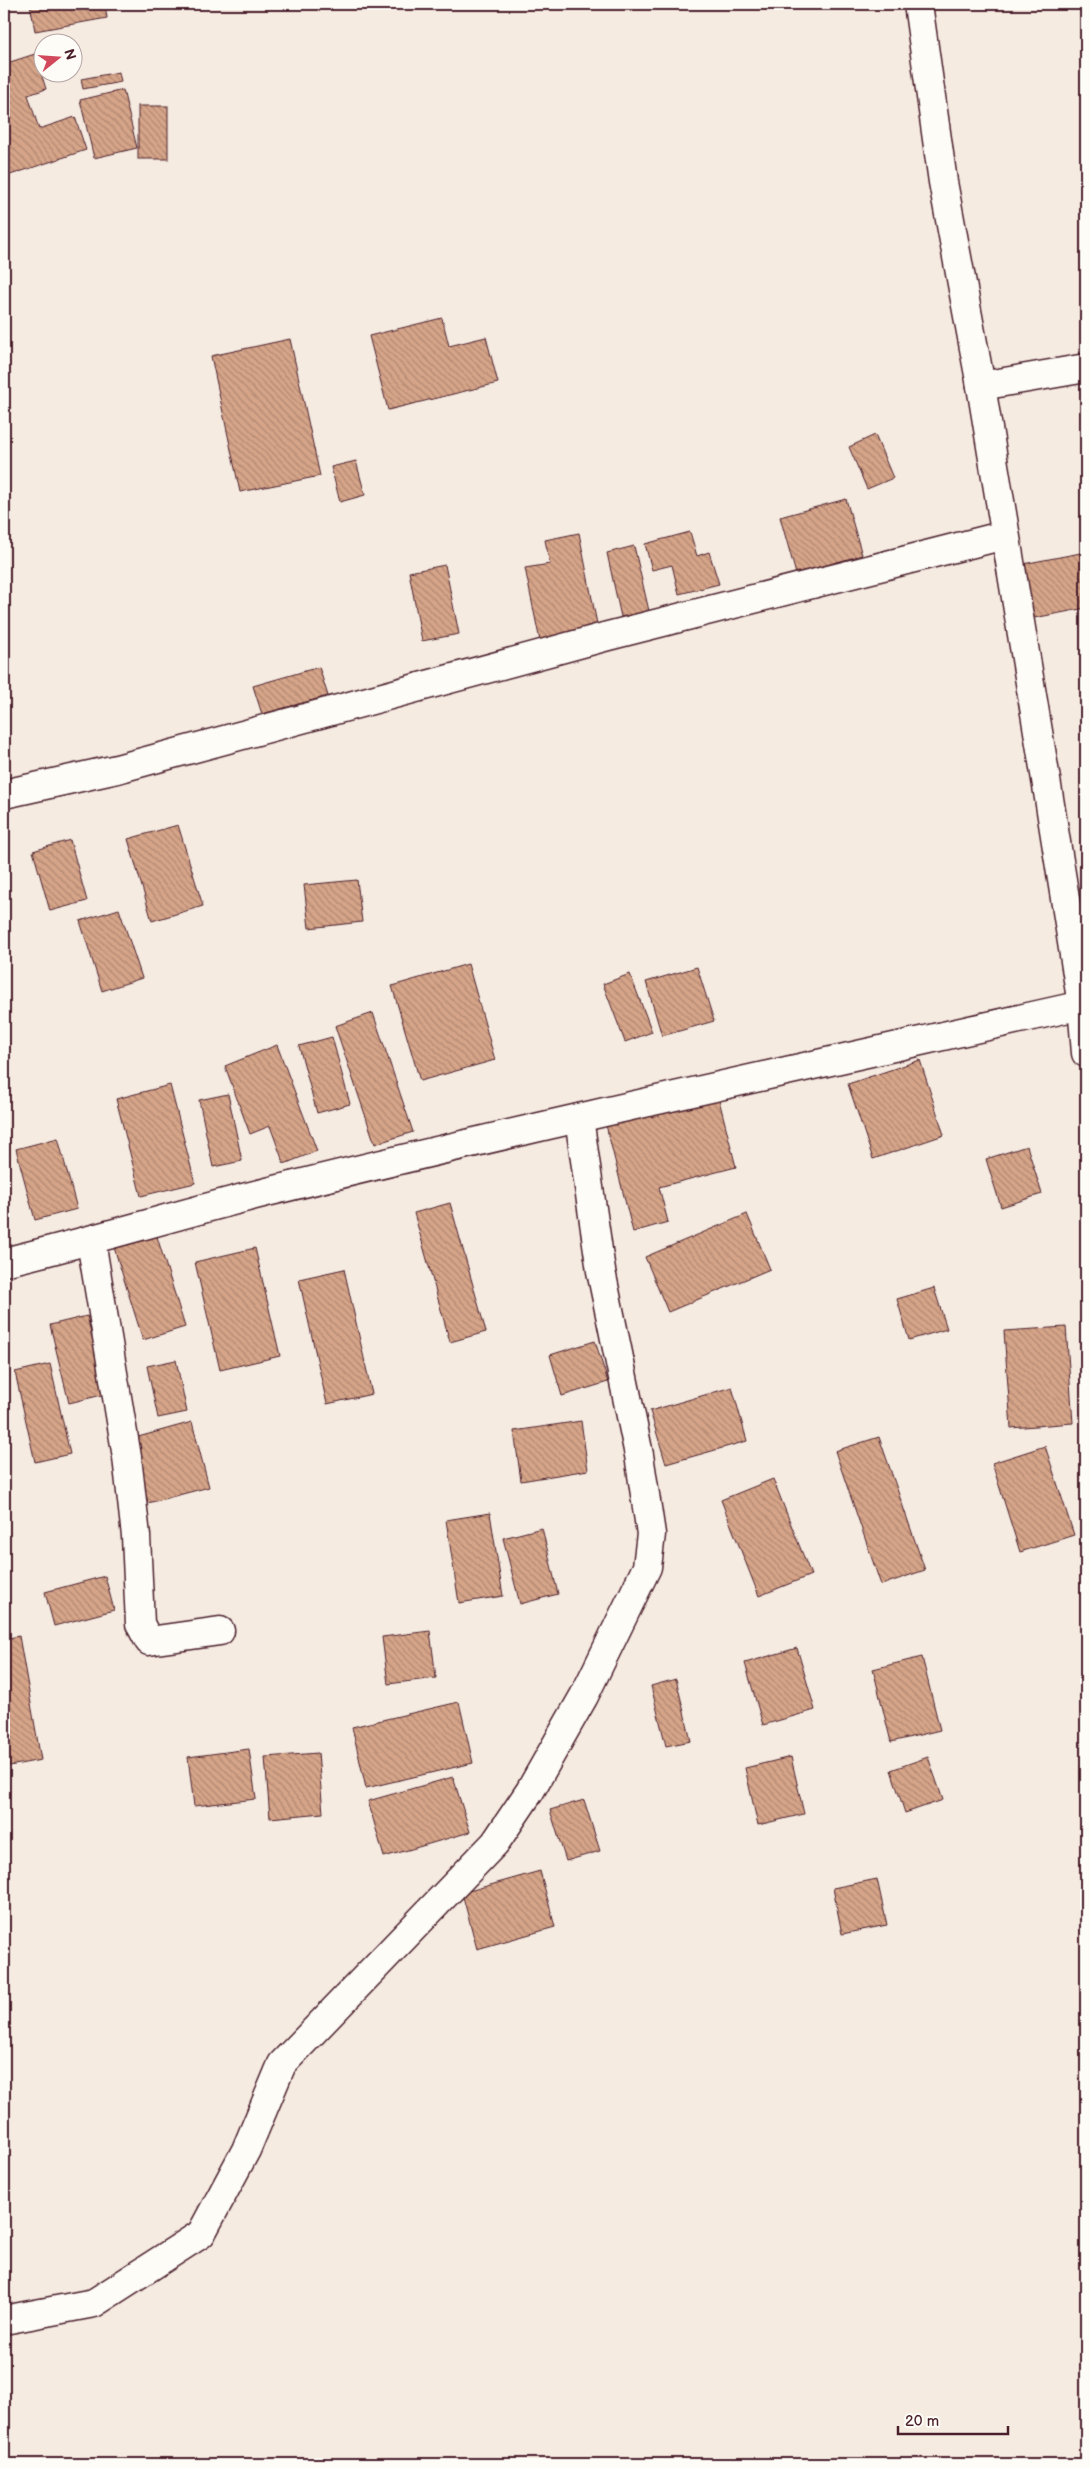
<svg xmlns="http://www.w3.org/2000/svg" width="1090" height="2468" viewBox="0 0 1090 2468" font-family="'Balsamiq Sans',sans-serif">
	<style>
		.building { fill: url(#building-back-hatch); stroke: #4a1f2b }
		.lines { fill: none; stroke-linecap: round; stroke-linejoin: round }
		.street-casing { stroke: #4a1f2b; stroke-width: 31 }
		.street { stroke: #fdfcf7; stroke-width: 28 }
	</style>
	<defs>
		<pattern id="building-back-hatch" width="6" height="6" patternUnits="userSpaceOnUse" patternTransform="scale(1.25)"><rect width="6" height="6" fill="#d6a589"/><path d="M-1 5l2 2M0 0l6 6M5-1l2 2" fill="none" stroke="#b08670"/></pattern>
	</defs>
	<rect width="100%" height="100%" fill="#f5ebe1"/>
	<filter id="ink" filterUnits="userSpaceOnUse"><feTurbulence type="fractalNoise" baseFrequency=".02" numOctaves="2"/><feDisplacementMap in="SourceGraphic" scale="10" xChannelSelector="R" yChannelSelector="G"/><feConvolveMatrix kernelMatrix="1 2 1 2 8 2 1 2 1" color-interpolation-filters="sRGB"/></filter>
	<g filter="url(#ink)">
		<!-- building -->
		<g class="building">
			<polygon points="30,4 105,4 107,18 35,31"/>
			<polygon points="35,54 46,89 28,95 39,129 75,117 86,150 4,177 4,64"/>
			<polygon points="119,72 121,82 83,89 81,79"/>
			<polygon points="123,90 137,148 94,158 80,100"/>
			<rect x="138" y="106" width="30" height="53"/>
			<polygon points="442,318 449,346 486,337 498,383 388,410 369,336"/>
			<polygon points="290,339 320,476 240,492 211,356"/>
			<polygon points="875,435 893,478 867,489 849,447"/>
			<polygon points="356,461 365,495 340,502 331,467"/>
			<polygon points="846,499 862,555 796,574 780,517"/>
			<polygon points="690,532 697,556 709,552 719,584 679,594 672,565 652,570 645,544"/>
			<polygon points="579,533 599,634 541,646 525,568 550,564 545,540"/>
			<polygon points="634,546 649,611 621,617 607,553"/>
			<polygon points="1086,552 1086,608 1034,618 1023,564"/>
			<polygon points="445,565 459,634 422,641 409,572"/>
			<polygon points="319,667 328,696 262,714 253,686"/>
			<polygon points="178,825 203,906 152,921 128,839"/>
			<polygon points="70,840 87,901 50,911 33,851"/>
			<polygon points="357,880 362,922 309,928 304,885"/>
			<polygon points="119,909 142,978 102,991 80,921"/>
			<polygon points="468,964 495,1060 420,1081 392,986"/>
			<polygon points="697,967 714,1021 662,1036 646,982"/>
			<polygon points="630,974 652,1032 625,1042 603,984"/>
			<polygon points="373,1013 413,1132 375,1144 335,1026"/>
			<polygon points="332,1037 350,1104 317,1113 299,1046"/>
			<polygon points="277,1045 317,1151 284,1164 270,1126 250,1134 225,1066"/>
			<polygon points="920,1060 944,1135 873,1159 848,1084"/>
			<polygon points="170,1085 195,1183 141,1196 116,1099"/>
			<polygon points="717,1092 736,1167 659,1187 668,1222 633,1232 605,1121"/>
			<polygon points="228,1094 242,1161 213,1167 199,1100"/>
			<polygon points="58,1138 77,1209 35,1220 16,1149"/>
			<polygon points="1027,1146 1042,1194 1001,1207 986,1159"/>
			<polygon points="450,1203 486,1332 450,1342 414,1213"/>
			<polygon points="747,1214 770,1269 668,1312 645,1257"/>
			<polygon points="154,1227 185,1327 143,1340 112,1241"/>
			<polygon points="255,1248 280,1356 220,1370 195,1262"/>
			<polygon points="344,1269 372,1394 327,1404 299,1279"/>
			<polygon points="934,1288 947,1329 909,1340 897,1299"/>
			<polygon points="87,1316 106,1394 69,1403 50,1325"/>
			<polygon points="1066,1327 1073,1423 1011,1428 1004,1331"/>
			<polygon points="595,1341 608,1382 562,1396 550,1355"/>
			<polygon points="176,1360 187,1412 158,1418 147,1366"/>
			<polygon points="50,1364 70,1454 35,1462 15,1372"/>
			<polygon points="732,1387 747,1441 666,1464 650,1411"/>
			<polygon points="4,1397 10,1423 4,1425"/>
			<polygon points="581,1421 588,1470 521,1481 514,1431"/>
			<polygon points="192,1422 209,1487 148,1503 131,1439"/>
			<polygon points="879,1437 925,1570 881,1585 835,1451"/>
			<polygon points="1045,1446 1074,1535 1020,1552 992,1463"/>
			<polygon points="773,1479 811,1575 759,1596 721,1500"/>
			<polygon points="490,1513 503,1596 459,1603 446,1520"/>
			<polygon points="542,1528 558,1594 520,1604 503,1538"/>
			<polygon points="105,1576 114,1610 54,1626 45,1592"/>
			<polygon points="430,1631 436,1678 388,1684 382,1637"/>
			<polygon points="19,1636 41,1760 4,1767 4,1639"/>
			<polygon points="797,1648 815,1710 763,1725 745,1663"/>
			<polygon points="922,1657 940,1730 891,1742 873,1669"/>
			<polygon points="676,1679 691,1741 666,1746 651,1686"/>
			<polygon points="459,1702 473,1763 366,1788 352,1727"/>
			<polygon points="249,1749 256,1799 194,1806 188,1757"/>
			<polygon points="318,1753 323,1813 270,1818 265,1757"/>
			<polygon points="791,1757 804,1814 758,1825 745,1768"/>
			<polygon points="928,1757 943,1800 905,1813 891,1770"/>
			<polygon points="453,1777 470,1832 384,1857 368,1801"/>
			<polygon points="584,1800 600,1851 566,1861 550,1810"/>
			<polygon points="540,1871 555,1927 477,1949 462,1893"/>
			<polygon points="877,1879 887,1925 842,1934 833,1888"/>
		</g>
		<g class="lines">
			<!-- street casing -->
			<g class="street-casing">
				<g id="street">
					<polyline points="918,4 943,182 981,386 1048,792 1082,1005 1086,1053"/>
					<polyline points="981,386 1086,368"/>
					<polyline points="4,794 117,769 608,636 1005,535"/>
					<polyline points="91,1241 127,1457 136,1536 140,1624 149,1641 220,1631"/>
					<path d="M4,1262C92,1241 179,1214 267,1192C538,1125 810,1066 1082,1005"/>
					<polyline points="4,2320 94,2303 201,2234 246,2150 282,2064 495,1843 530,1791 584,1696 647,1567 651,1534 639,1455 601,1271 579,1118"/>
				</g>
			</g>
			<!-- street -->
			<use href="#street" class="street"/>
		</g>
	</g>
	<!-- margin -->
	<rect width="1090" height="2468" fill="none" stroke="#fdfcf7" stroke-width="20"/>
	<rect x="10" y="10" width="1070" height="2448" fill="none" stroke="#4a1f2b" stroke-width="2" filter="url(#ink)"/>
	<!-- north arrow -->
	<g transform="translate(58 58) rotate(73)"><circle r="24" fill="#fdfcf7" stroke="#b5a4a5"/>
	<path d="M0-4L9 19L0 12L-9 19Z" fill="#d1495b"/>
	<text y="-8" font-size="14" font-weight="bold" text-anchor="middle" fill="#4a1f2b">N</text>
	</g>
	<!-- scale -->
	<path d="M898 2426v8h110v-8" fill="none" stroke="#4a1f2b" stroke-width="2.5"/>
	<text x="905" y="2426" font-size="15" fill="#4a1f2b" stroke="#fdfcf7" stroke-width="4" paint-order="stroke">20 m</text>
</svg>
